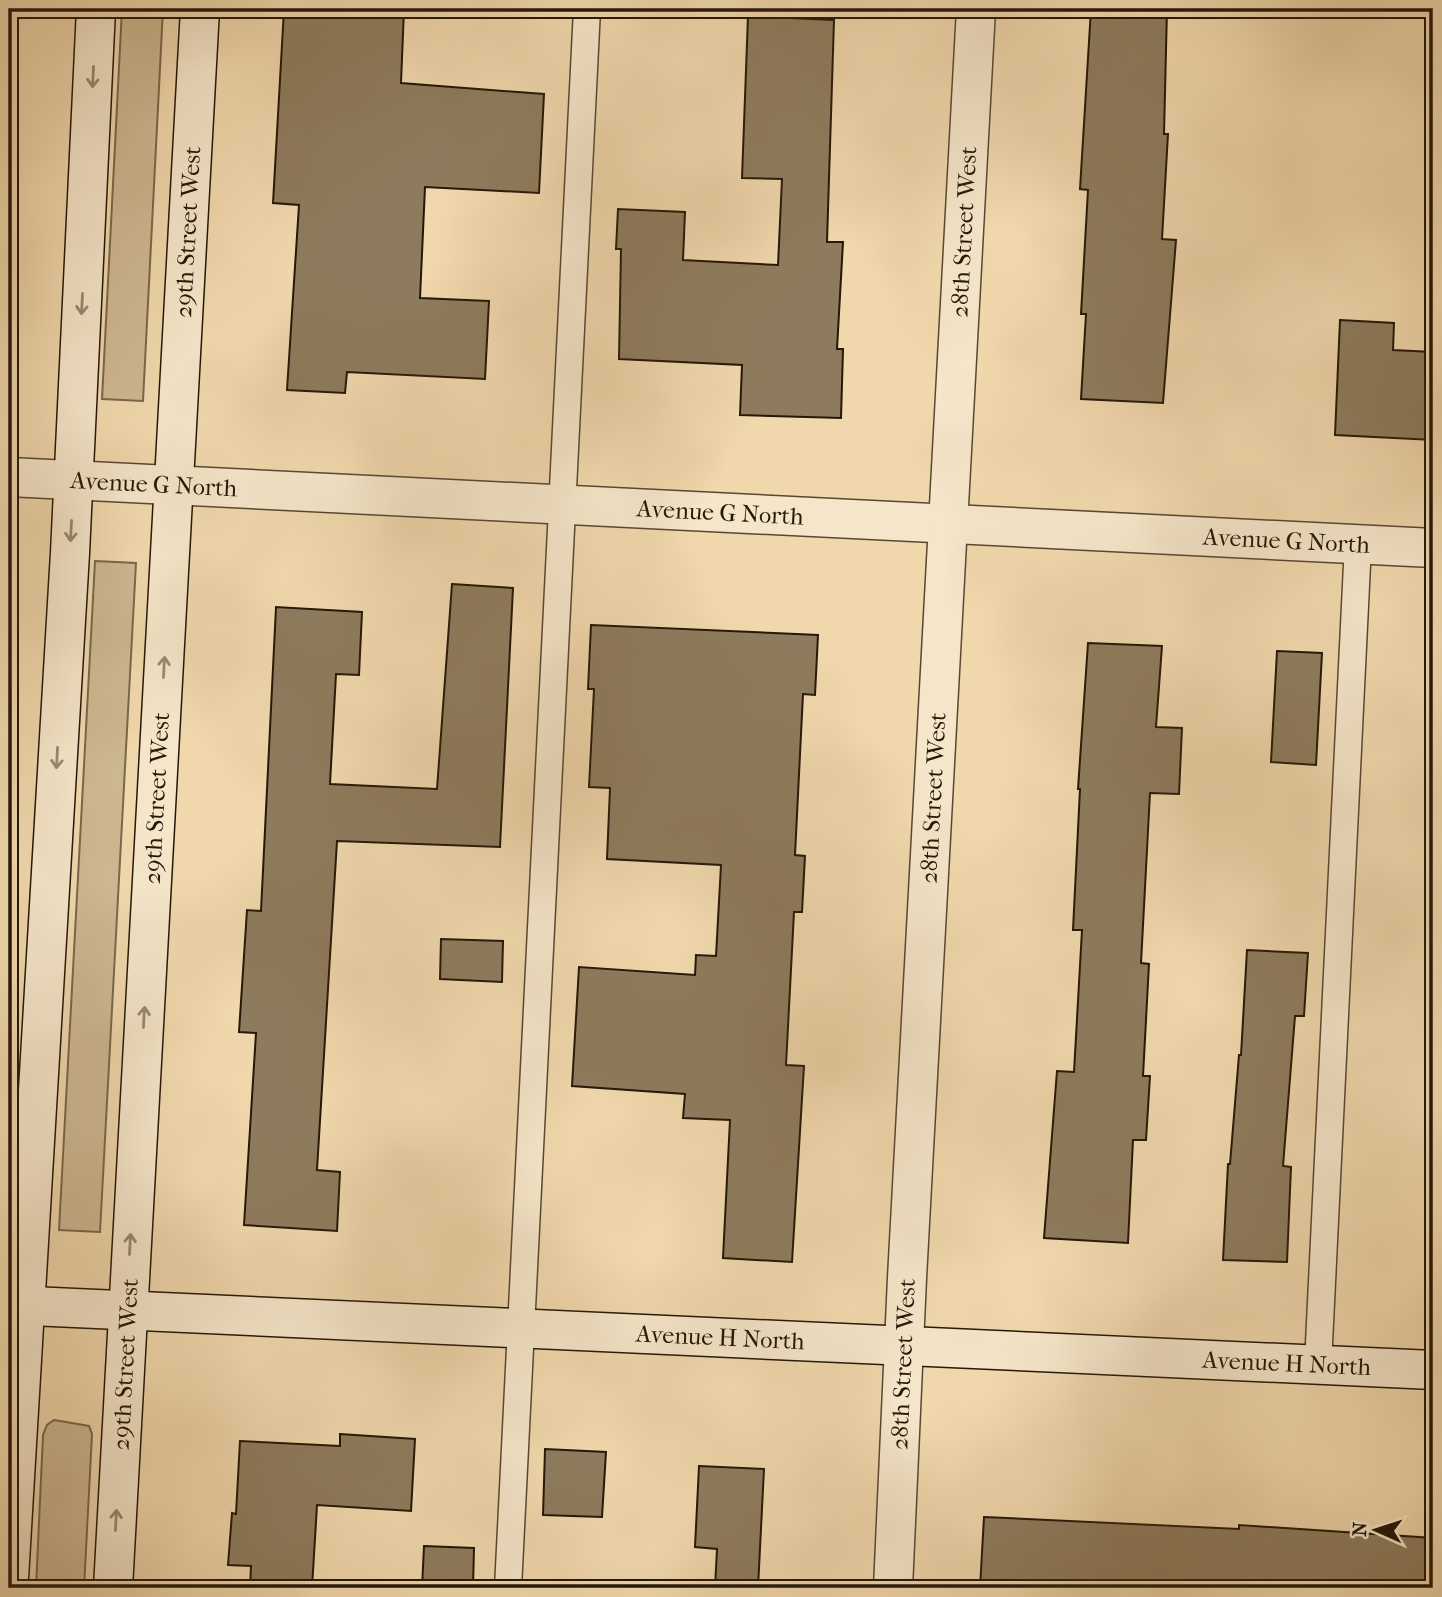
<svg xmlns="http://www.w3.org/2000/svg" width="1442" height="1597" viewBox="0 0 1442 1597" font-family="'IM FELL French Canon',serif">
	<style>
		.green { fill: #cdb790; stroke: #78684c; stroke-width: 2 }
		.building { fill: #8e7b5d; stroke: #241808; stroke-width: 2 }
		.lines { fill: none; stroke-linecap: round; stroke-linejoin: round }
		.lane-casing { stroke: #574831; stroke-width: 29 }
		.street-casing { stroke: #574831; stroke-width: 41 }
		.secondary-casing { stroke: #241808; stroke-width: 41 }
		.lane { stroke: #f5e5c9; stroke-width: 26 }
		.street { stroke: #f5e5c9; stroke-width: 38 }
		.secondary { stroke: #f5e5c9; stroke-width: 38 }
		.oneway { stroke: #978972 }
		.labels { text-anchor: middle; stroke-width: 5; stroke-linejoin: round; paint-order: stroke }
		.street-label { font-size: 24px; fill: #241808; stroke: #f5e5c9 }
	</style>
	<rect width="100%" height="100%" fill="#f0d7ac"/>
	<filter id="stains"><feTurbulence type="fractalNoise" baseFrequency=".00286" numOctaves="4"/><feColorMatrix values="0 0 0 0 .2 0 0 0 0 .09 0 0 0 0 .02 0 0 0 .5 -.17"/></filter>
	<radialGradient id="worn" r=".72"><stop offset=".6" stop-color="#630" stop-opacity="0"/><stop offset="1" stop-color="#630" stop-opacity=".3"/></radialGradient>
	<!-- green -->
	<g class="green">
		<polygon points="122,9 163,9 143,401 102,399"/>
		<polygon points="95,561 136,563 100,1232 59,1230"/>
		<polygon points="54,1420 89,1426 92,1434 84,1588 36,1588 43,1435 47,1425"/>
	</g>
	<!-- building -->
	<g class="building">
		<polygon points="284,9 404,9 401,83 544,94 539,193 425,187 420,298 489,301 485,379 347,372 345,393 287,390 299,205 273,203"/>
		<polygon points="1091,9 1167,9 1164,134 1168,134 1162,239 1176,240 1163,403 1081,399 1086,314 1081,314 1088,190 1080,189"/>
		<polygon points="748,16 834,20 827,242 843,242 837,349 843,349 841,418 740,415 742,365 619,359 621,249 616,249 618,209 685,212 683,260 778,265 782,179 742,178"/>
		<polygon points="1340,320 1394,323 1393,350 1433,352 1433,440 1335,435"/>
		<polygon points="452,584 513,588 500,847 337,841 317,1170 340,1172 337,1231 244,1225 256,1033 239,1032 247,910 261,911 276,607 362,612 359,675 336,674 330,784 437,789"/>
		<polygon points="591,625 818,635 815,695 803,694 795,855 805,856 802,912 794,912 786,1065 804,1066 792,1262 723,1258 730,1120 683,1118 685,1094 572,1086 579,967 695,975 696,955 716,956 721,865 607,859 610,788 589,787 594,689 588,689"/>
		<polygon points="1088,643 1162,646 1156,727 1182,728 1179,794 1150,793 1141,963 1149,964 1143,1076 1150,1076 1146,1140 1133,1140 1128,1243 1044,1238 1057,1071 1074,1072 1082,930 1073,930 1080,789 1078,789"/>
		<polygon points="1277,651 1322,653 1316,765 1271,762"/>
		<polygon points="441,939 503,941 502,982 440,979"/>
		<polygon points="1247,950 1308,953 1304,1016 1295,1016 1283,1166 1291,1167 1287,1262 1223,1260 1228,1164 1230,1164 1239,1055 1241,1055"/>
		<polygon points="340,1434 415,1439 411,1511 317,1505 312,1588 250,1588 251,1566 228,1565 232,1513 236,1514 240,1441 340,1446"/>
		<polygon points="545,1449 606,1452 602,1517 543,1515"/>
		<polygon points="699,1466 764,1469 758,1588 715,1588 717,1549 695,1547"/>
		<polygon points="984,1517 1239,1529 1239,1525 1433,1538 1433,1588 980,1588"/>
		<polygon points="424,1546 474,1548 473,1588 422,1588"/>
	</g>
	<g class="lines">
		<!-- lane casing -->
		<g class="lane-casing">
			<g id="lane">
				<polyline points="1318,1364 1358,544"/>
				<polyline points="508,1588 587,9"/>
			</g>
		</g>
		<!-- street casing -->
		<g class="street-casing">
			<g id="street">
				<path id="s1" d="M9,477L1433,548"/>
				<path id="s2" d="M893,1588L907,1278L976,9"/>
			</g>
		</g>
		<!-- secondary casing -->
		<g class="secondary-casing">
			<g id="secondary">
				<path id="s3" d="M9,1305L1433,1370"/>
				<polyline points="9,1578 70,553 96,9"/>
				<path id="s4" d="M113,1588L200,9"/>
			</g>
		</g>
		<!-- lane -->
		<use href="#lane" class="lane"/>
		<!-- street -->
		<use href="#street" class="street"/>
		<!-- secondary -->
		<use href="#secondary" class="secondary"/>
	</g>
	<!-- one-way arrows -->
	<defs><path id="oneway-shaft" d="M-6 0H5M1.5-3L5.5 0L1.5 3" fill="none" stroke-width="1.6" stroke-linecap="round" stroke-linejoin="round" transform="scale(1.75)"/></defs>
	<g class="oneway">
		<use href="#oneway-shaft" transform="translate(93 77) rotate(93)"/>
		<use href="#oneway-shaft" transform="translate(82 304) rotate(93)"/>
		<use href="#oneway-shaft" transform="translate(71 531) rotate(93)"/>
		<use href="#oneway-shaft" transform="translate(164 667) rotate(-87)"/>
		<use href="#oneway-shaft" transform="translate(57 758) rotate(93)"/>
		<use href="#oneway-shaft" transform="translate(144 1017) rotate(-87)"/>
		<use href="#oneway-shaft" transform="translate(130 1244) rotate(-87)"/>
		<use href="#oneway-shaft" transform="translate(116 1520) rotate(-87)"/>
	</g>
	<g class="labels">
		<!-- street labels -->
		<g class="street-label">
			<text dy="8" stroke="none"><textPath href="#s4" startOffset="1358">29th Street West</textPath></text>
			<text dy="8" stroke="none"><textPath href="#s2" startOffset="1358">28th Street West</textPath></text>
			<text dy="8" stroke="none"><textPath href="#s1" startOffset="145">Avenue G North</textPath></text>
			<text dy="8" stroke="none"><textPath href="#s1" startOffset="712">Avenue G North</textPath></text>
			<text dy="8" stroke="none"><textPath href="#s1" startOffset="1279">Avenue G North</textPath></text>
			<text dy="8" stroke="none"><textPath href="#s4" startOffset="791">29th Street West</textPath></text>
			<text dy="8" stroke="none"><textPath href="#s2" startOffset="791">28th Street West</textPath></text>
			<text dy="8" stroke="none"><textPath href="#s3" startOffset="712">Avenue H North</textPath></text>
			<text dy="8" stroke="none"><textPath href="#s3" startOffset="1279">Avenue H North</textPath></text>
			<text dy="8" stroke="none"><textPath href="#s4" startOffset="224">29th Street West</textPath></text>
			<text dy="8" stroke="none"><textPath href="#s2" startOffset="224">28th Street West</textPath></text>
		</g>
	</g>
	<!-- margin -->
	<rect width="1442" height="1597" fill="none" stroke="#f0d7ac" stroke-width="35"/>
	<rect x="10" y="10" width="1421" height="1576" fill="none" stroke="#241808" stroke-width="3.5"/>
	<rect x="18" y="18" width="1407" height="1562" fill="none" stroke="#241808" stroke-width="2"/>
	<!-- north arrow -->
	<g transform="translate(1376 1530) rotate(273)" stroke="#f5e5c9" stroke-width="5" paint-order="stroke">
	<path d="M0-5L12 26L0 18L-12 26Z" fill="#241808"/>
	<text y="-10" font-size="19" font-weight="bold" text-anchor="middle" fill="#241808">N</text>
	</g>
	<rect width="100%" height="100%" filter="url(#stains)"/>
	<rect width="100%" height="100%" fill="url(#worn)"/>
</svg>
